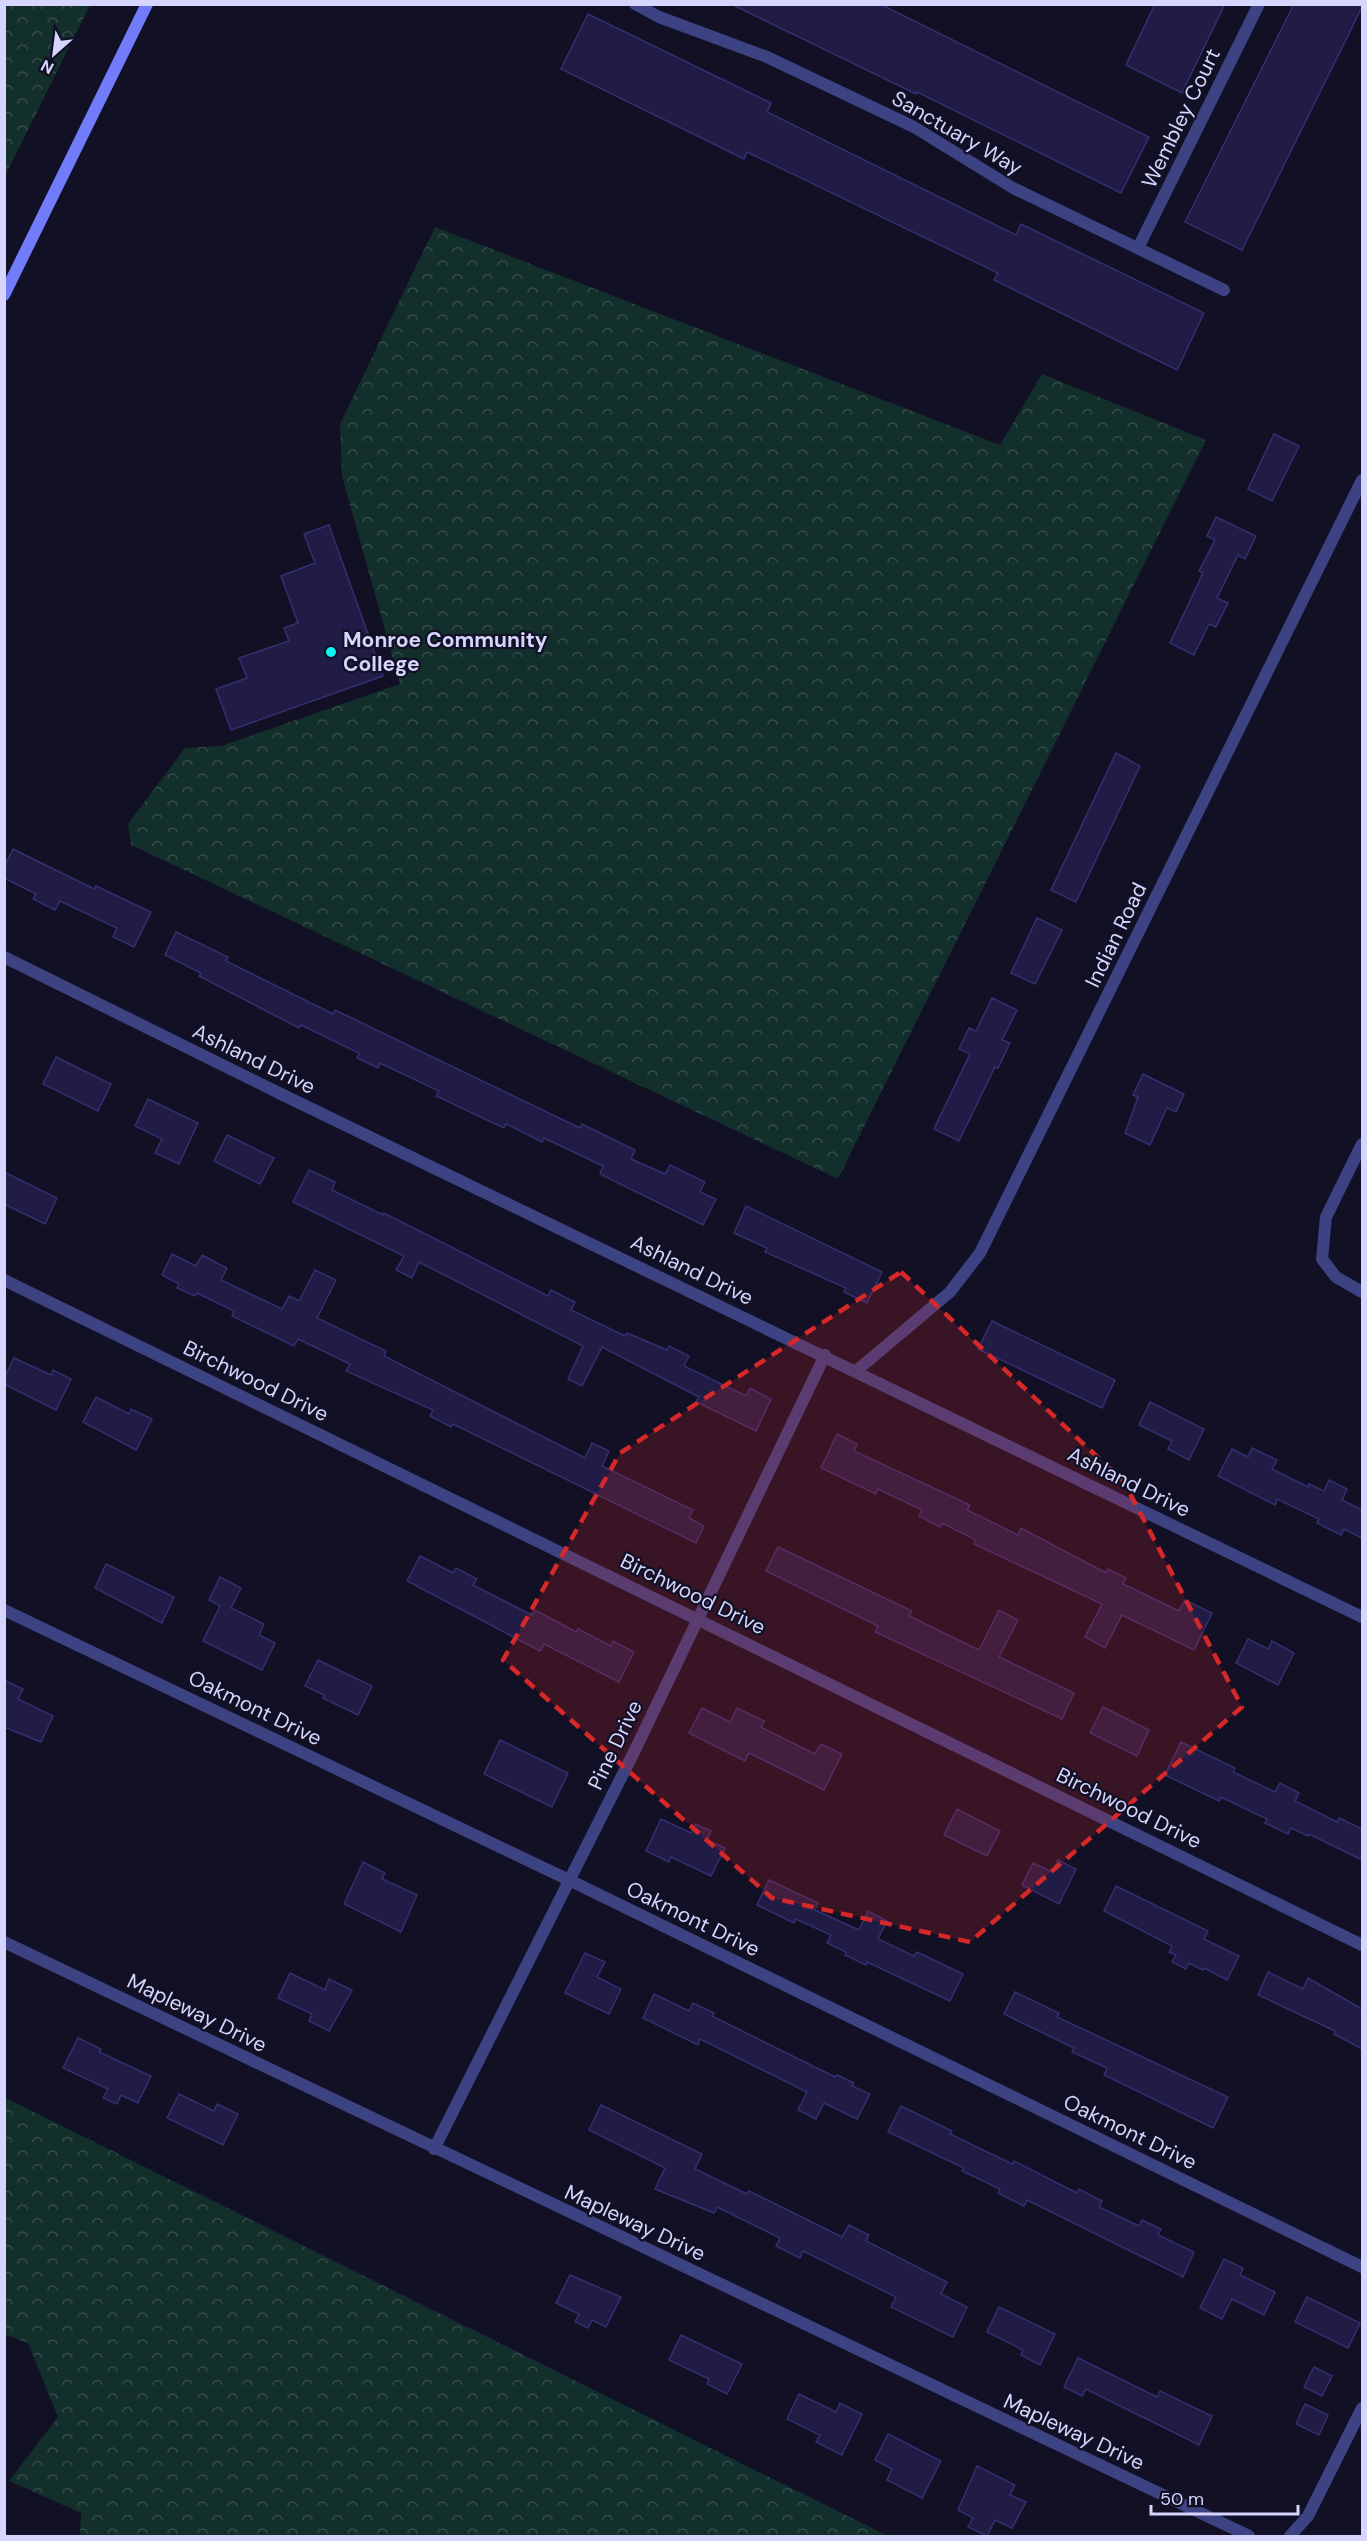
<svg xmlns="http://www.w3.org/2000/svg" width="1367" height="2541" viewBox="0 0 1367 2541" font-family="'DM Sans',sans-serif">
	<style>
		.forest { fill: url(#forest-crowns) }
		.building { fill: #201c45; stroke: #352f71; stroke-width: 1.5 }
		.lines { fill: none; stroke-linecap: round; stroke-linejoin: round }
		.street { stroke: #3d4282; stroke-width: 12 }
		.secondary { stroke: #707cfa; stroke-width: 12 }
		.marked { fill: #d62828; fill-opacity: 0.2; stroke: #d62828; stroke-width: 4.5; stroke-dasharray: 12 8; stroke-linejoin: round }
		.poi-dot { fill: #09f6f3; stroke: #111025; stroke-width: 2 }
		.labels { text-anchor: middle; stroke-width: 4.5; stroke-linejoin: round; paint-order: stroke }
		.street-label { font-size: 21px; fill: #d6d5fe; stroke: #111025 }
		.poi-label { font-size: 21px; font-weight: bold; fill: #d6d5fe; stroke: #111025; text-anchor: start }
	</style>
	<defs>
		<pattern id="forest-crowns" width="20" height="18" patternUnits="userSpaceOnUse" patternTransform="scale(1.5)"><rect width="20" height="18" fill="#132f2b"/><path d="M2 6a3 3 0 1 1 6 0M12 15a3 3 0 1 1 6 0" fill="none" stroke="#354c4b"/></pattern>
	</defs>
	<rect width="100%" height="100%" fill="#111025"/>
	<!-- forest -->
	<g class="forest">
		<polygon points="5,4 90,5 5,176 4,5"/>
		<polygon points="435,227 1000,445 1042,374 1206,440 838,1179 131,845 128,824 185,748 221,746 400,684 342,476 340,424"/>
		<polygon points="4,2097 888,2536 80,2536 81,2513 9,2481 58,2417 28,2343 5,2335"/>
	</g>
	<!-- building -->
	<g class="building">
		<polygon points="731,4 880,4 1149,137 1121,193 917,92 916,94"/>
		<polygon points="1155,4 1225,4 1182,93 1126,65"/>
		<polygon points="1294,4 1362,4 1362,7 1242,250 1185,222"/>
		<polygon points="588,14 771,103 767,112 1016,235 1021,224 1204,313 1177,370 994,280 998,273 747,152 744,159 561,69"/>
		<polygon points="1274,434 1299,446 1272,501 1248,489"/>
		<polygon points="1216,517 1256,536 1245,559 1238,555 1217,598 1228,603 1216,627 1209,624 1194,655 1170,643 1203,573 1199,571 1215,540 1207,536"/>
		<polygon points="329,525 383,676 231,730 216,689 247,678 239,658 289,641 284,628 298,623 281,576 315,563 304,534"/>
		<polygon points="1116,753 1140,766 1076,902 1051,890"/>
		<polygon points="13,849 94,889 96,886 151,912 134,947 113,937 117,928 60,901 55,910 33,899 36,894 4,878 4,867"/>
		<polygon points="1037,918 1062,930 1035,984 1011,973"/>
		<polygon points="176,932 228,957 226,961 333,1014 335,1010 580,1128 582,1124 635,1150 631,1159 665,1174 670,1165 705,1182 700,1192 716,1199 703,1225 600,1174 603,1166 544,1138 542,1142 506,1124 504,1128 436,1096 439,1091 380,1063 378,1068 357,1058 359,1053 301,1025 299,1028 199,976 201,973 165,955"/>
		<polygon points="992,998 1017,1010 1002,1040 1010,1043 998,1068 995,1067 959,1141 934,1129 970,1054 959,1049 969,1028 976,1031"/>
		<polygon points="56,1057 111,1084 98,1111 43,1084"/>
		<polygon points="1143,1074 1184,1094 1176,1112 1167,1108 1150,1145 1125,1133 1138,1097 1133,1095"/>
		<polygon points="148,1099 198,1123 179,1164 155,1153 162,1139 135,1126"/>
		<polygon points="227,1135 274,1158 260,1184 214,1161"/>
		<polygon points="309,1170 335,1182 332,1190 383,1215 384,1213 548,1296 551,1290 575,1302 571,1310 625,1336 627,1333 667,1350 669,1346 689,1356 684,1366 746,1396 750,1388 771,1399 756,1431 696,1402 699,1397 602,1347 582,1386 568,1379 583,1346 419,1262 412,1278 396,1270 404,1256 293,1202"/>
		<polygon points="4,1172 57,1198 45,1224 4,1204"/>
		<polygon points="746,1206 882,1272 867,1303 844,1292 846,1288 765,1252 767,1248 734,1233"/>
		<polygon points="172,1254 196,1266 202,1255 227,1268 221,1280 282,1309 289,1296 299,1301 315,1270 336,1280 317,1318 386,1351 384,1356 585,1458 592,1443 609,1451 602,1466 693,1510 689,1518 704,1526 696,1543 453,1424 451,1427 430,1416 433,1410 346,1371 350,1364 298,1339 294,1346 232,1316 234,1311 197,1293 195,1296 177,1288 179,1284 162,1275"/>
		<polygon points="992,1321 1115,1380 1102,1408 978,1349"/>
		<polygon points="14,1358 51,1375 53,1370 71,1379 56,1410 4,1384 4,1378"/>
		<polygon points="96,1397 129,1414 131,1409 152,1419 136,1450 83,1422"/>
		<polygon points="1150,1402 1204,1429 1189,1460 1168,1449 1172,1441 1139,1425"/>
		<polygon points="837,1434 857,1444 854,1451 970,1505 967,1510 1018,1535 1021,1528 1106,1573 1108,1569 1126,1578 1123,1584 1179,1611 1185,1600 1212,1613 1194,1650 1122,1615 1105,1648 1085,1637 1102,1604 974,1544 976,1540 942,1523 940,1527 919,1516 922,1510 878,1489 876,1494 821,1468"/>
		<polygon points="1252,1448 1277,1460 1272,1469 1308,1487 1309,1484 1324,1491 1329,1480 1347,1489 1342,1500 1362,1510 1362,1538 1344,1529 1341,1535 1317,1523 1319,1519 1277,1499 1275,1505 1218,1476 1232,1449 1248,1457"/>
		<polygon points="778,1547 912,1611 909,1616 979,1650 999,1610 1018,1620 999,1657 1074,1693 1062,1719 875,1632 878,1626 766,1571"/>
		<polygon points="420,1556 453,1573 456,1568 477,1579 473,1585 532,1615 535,1610 576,1632 578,1629 611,1646 613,1641 634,1652 619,1682 544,1644 540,1651 407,1581"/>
		<polygon points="106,1564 174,1597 162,1623 95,1588"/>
		<polygon points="220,1577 241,1588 231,1608 264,1624 259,1635 275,1643 262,1670 203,1641 220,1606 209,1600"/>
		<polygon points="1248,1639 1268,1649 1272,1641 1294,1653 1278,1685 1236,1663"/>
		<polygon points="318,1660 372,1686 358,1715 323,1698 324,1695 305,1686"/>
		<polygon points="4,1680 23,1689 18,1699 53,1716 41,1742 4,1727"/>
		<polygon points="1103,1707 1149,1730 1137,1756 1090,1733"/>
		<polygon points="702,1708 730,1722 737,1708 764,1721 761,1727 815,1754 821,1744 842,1754 824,1790 749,1753 745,1761 689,1733"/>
		<polygon points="500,1740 568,1773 552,1807 484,1774"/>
		<polygon points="1181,1742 1235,1768 1233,1772 1275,1792 1280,1783 1299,1793 1295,1801 1337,1822 1339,1818 1362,1829 1362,1860 1309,1834 1308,1836 1291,1828 1288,1834 1265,1823 1267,1819 1221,1797 1219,1801 1165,1775"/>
		<polygon points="957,1809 1000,1831 987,1856 944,1835"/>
		<polygon points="661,1819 691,1833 695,1824 711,1831 707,1840 725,1848 711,1876 671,1857 669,1862 646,1851"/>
		<polygon points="1058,1860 1076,1869 1059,1904 1022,1885 1033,1863 1052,1872"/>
		<polygon points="363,1862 385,1873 382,1879 417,1895 401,1932 344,1904"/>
		<polygon points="769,1880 818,1903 815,1910 859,1930 868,1911 887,1921 878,1939 914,1956 917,1952 963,1974 950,2001 867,1962 866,1965 845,1955 846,1952 827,1943 831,1935 796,1919 794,1923 757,1905"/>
		<polygon points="1116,1886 1208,1931 1204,1939 1239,1956 1227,1980 1204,1968 1203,1970 1189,1963 1186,1969 1172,1962 1176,1955 1169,1952 1172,1946 1104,1911"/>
		<polygon points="585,1953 605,1962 597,1977 621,1989 609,2014 565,1993"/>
		<polygon points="1268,1972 1303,1989 1308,1978 1362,2009 1362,2049 1334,2034 1335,2031 1258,1995"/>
		<polygon points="290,1973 325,1990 329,1979 352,1990 329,2031 309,2021 312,2014 278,1998"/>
		<polygon points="1015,1992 1059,2013 1057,2017 1228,2097 1213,2128 1104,2075 1107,2068 1072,2052 1074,2048 1004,2014"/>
		<polygon points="654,1994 689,2011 693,2003 714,2013 712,2016 835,2077 837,2075 854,2083 852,2086 870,2094 857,2119 824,2103 816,2119 798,2110 807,2092 700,2039 698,2045 643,2018"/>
		<polygon points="78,2038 101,2049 99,2052 151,2076 138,2103 121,2095 117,2104 103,2098 108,2089 63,2068"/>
		<polygon points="179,2094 214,2111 217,2104 238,2114 223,2145 167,2118"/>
		<polygon points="601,2105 702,2154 695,2169 747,2194 749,2191 842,2237 849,2225 869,2235 866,2241 947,2282 941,2294 967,2307 953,2337 891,2307 896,2297 803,2251 800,2258 776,2246 780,2238 717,2207 714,2213 655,2189 665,2168 589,2130"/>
		<polygon points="901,2106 952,2131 950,2134 1012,2164 1014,2161 1077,2193 1079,2189 1102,2201 1099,2207 1139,2226 1142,2220 1161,2229 1158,2235 1194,2252 1183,2277 1027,2200 1024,2206 998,2193 1000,2189 962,2171 964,2168 888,2132"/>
		<polygon points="1224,2259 1243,2268 1240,2275 1275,2292 1264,2315 1232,2299 1222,2319 1200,2308"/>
		<polygon points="570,2275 621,2297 606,2327 592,2320 588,2328 575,2322 579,2314 556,2303"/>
		<polygon points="1307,2297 1360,2323 1348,2348 1295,2322"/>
		<polygon points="999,2307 1055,2334 1040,2365 1021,2355 1023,2350 987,2332"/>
		<polygon points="681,2335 742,2364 727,2394 707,2384 709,2379 669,2360"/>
		<polygon points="1078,2358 1157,2397 1160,2391 1212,2416 1199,2445 1086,2389 1082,2396 1064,2387"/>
		<polygon points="1314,2367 1332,2376 1322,2396 1304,2387"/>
		<polygon points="799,2394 836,2412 840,2403 862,2414 842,2455 816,2442 820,2435 787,2419"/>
		<polygon points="1305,2404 1328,2415 1319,2435 1296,2424"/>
		<polygon points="888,2434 941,2461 922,2498 887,2480 892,2469 875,2460"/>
		<polygon points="977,2466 1015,2485 1010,2495 1026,2502 1012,2528 995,2520 987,2536 968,2527 973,2518 958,2510"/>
	</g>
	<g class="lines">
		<!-- street -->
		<g class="street">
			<polyline points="635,4 659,17 767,57 914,127 1013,188 1224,290"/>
			<polyline points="1138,248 1259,4"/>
			<polyline points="4,957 283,1095 1362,1617"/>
			<polyline points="1362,1144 1326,1217 1322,1259 1336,1277 1362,1292"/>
			<polyline points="4,1280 1362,1945"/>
			<polyline points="856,1371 950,1292 980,1253 1362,480"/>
			<polyline points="4,1610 569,1880 1362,2267"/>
			<polyline points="4,1942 1249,2536"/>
			<polyline points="434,2149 635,1750 825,1355"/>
			<polyline points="1290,2536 1308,2516 1362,2408"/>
		</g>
		<!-- secondary -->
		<polyline class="secondary" points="4,295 147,4"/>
	</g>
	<!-- marked area -->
	<path class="marked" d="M901,1272L1124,1482L1242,1707L970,1942L772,1898L503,1660L620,1453Z"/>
	<!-- markers -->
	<circle class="poi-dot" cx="331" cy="652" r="6"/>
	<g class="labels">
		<!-- street labels -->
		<g class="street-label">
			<text transform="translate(1181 118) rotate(-64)" y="7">Wembley Court</text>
			<text transform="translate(957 133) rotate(30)" y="7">Sanctuary Way</text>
			<text transform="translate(1116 935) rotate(-64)" y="7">Indian Road</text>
			<text transform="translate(254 1059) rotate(26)" y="7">Ashland Drive</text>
			<text transform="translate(692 1270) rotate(26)" y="7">Ashland Drive</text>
			<text transform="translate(256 1381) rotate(26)" y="7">Birchwood Drive</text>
			<text transform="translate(1129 1482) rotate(26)" y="7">Ashland Drive</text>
			<text transform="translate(693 1594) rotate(26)" y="7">Birchwood Drive</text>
			<text transform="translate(255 1708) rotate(26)" y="7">Oakmont Drive</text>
			<text transform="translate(615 1745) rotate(-64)" y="7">Pine Drive</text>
			<text transform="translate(1129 1808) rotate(26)" y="7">Birchwood Drive</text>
			<text transform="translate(693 1919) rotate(26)" y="7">Oakmont Drive</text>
			<text transform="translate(197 2013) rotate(26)" y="7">Mapleway Drive</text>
			<text transform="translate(1130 2132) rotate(26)" y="7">Oakmont Drive</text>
			<text transform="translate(635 2223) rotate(25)" y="7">Mapleway Drive</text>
			<text transform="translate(1074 2432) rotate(25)" y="7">Mapleway Drive</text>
		</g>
		<!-- poi labels -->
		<g class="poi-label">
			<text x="343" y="647">Monroe Community<tspan x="343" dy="24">College</tspan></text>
		</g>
	</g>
	<!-- border -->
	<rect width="1367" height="2541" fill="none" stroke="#d6d5fe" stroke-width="12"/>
	<!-- north arrow -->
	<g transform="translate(54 54) rotate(208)" stroke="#111025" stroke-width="4.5" paint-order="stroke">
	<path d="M0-4.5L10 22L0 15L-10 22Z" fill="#d6d5fe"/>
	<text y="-9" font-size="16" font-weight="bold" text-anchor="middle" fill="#d6d5fe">N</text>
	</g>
	<!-- scale -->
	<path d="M1151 2505v9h147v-9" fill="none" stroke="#d6d5fe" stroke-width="3"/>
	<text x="1160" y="2505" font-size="18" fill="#d6d5fe" stroke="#111025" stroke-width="4.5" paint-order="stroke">50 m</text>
</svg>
